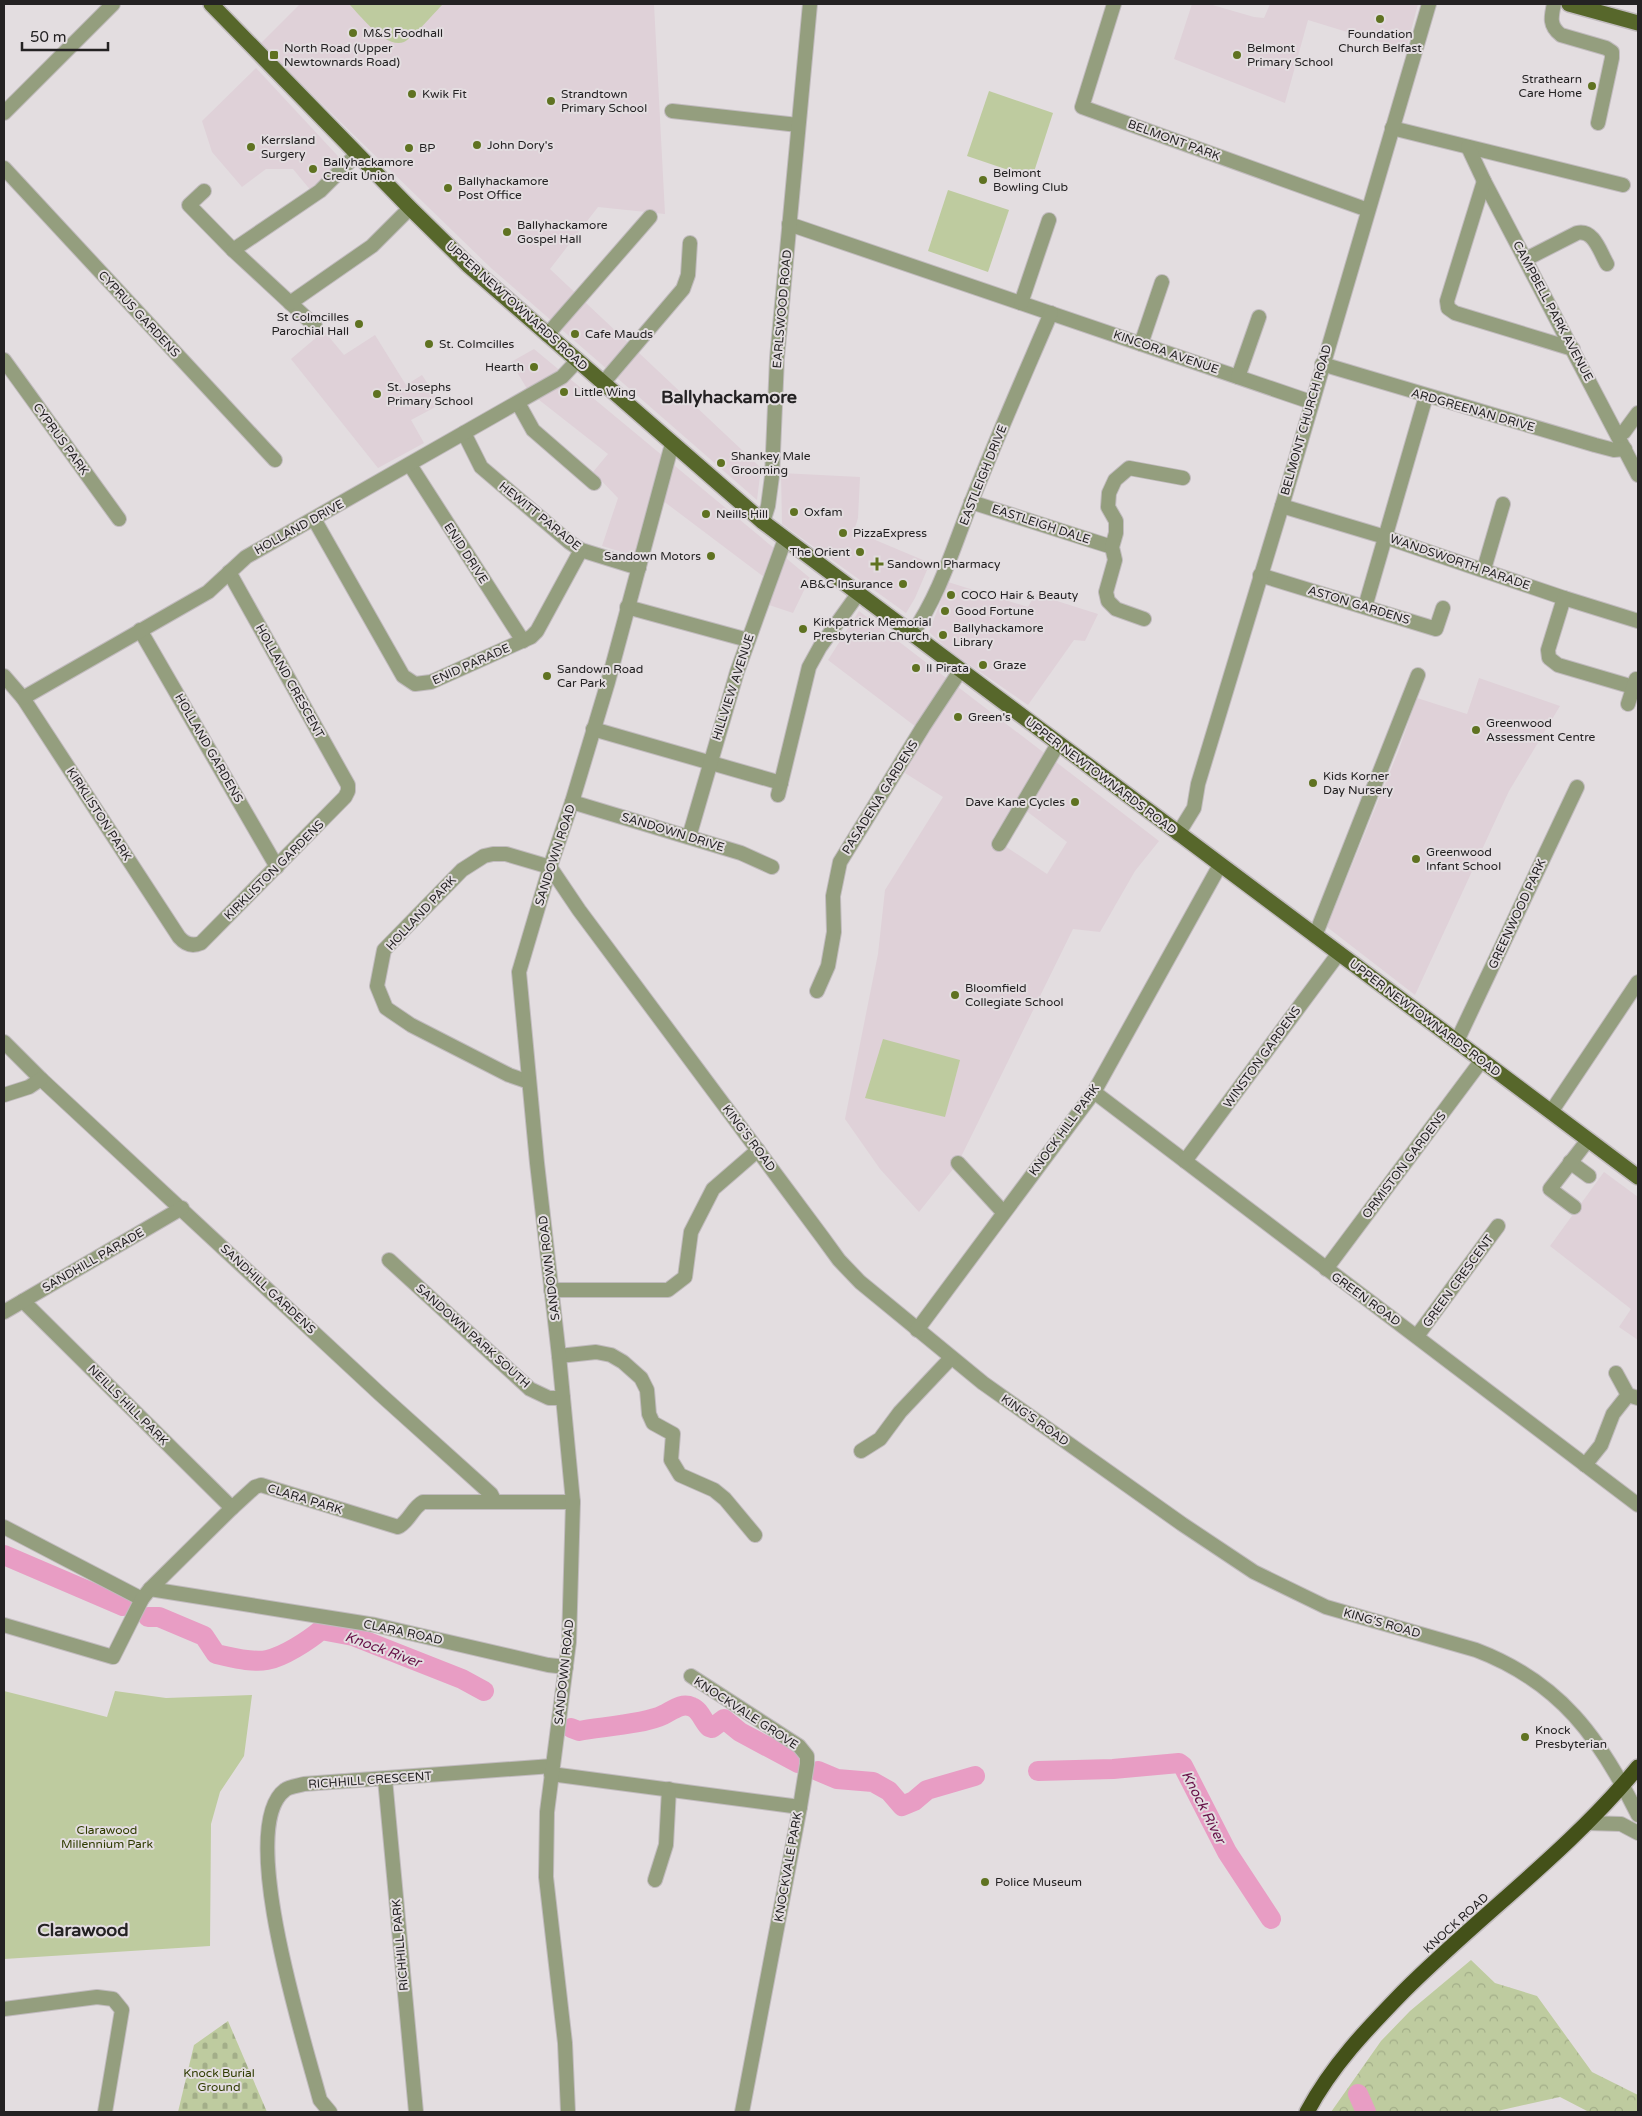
<svg xmlns="http://www.w3.org/2000/svg" width="1642" height="2116" viewBox="0 0 1642 2116" font-family="'Varela Round',sans-serif">
	<style>
		.built { fill: #dfd1d8; fill-rule: evenodd }
		.forest { fill: url(#forest-crowns) }
		.cemetery { fill: url(#cemetery-stones) }
		.park { fill: #becb9f }
		.lines { fill: none; stroke-linecap: round; stroke-linejoin: round }
		.river { stroke: #e89dc4; stroke-width: 20 }
		.minor-casing { stroke: #c1bbbe; stroke-width: 16 }
		.major-casing { stroke: #c1bbbe; stroke-width: 18 }
		.highway-casing { stroke: #c1bbbe; stroke-width: 18 }
		.minor { stroke: #949e7e; stroke-width: 14 }
		.major { stroke: #57672b; stroke-width: 15 }
		.highway { stroke: #445119; stroke-width: 15 }
		.poi-dot { fill: #5f7221; stroke: #e3dde0; stroke-width: 2 }
		.labels { text-anchor: middle; stroke-width: 4; stroke-linejoin: round; paint-order: stroke }
		.poi-label { font-size: 12px; fill: #242223; stroke: #e3dde0; text-anchor: start }
		.street-label { font-size: 12px; fill: #242223; stroke: #e3dde0 }
		.park-label { font-size: 12px; fill: #2f3b01; stroke: #e3dde0 }
		.water-label { font-size: 14px; font-style: italic; fill: #681148; stroke: #e3dde0 }
		.district-label { font-size: 18px; font-weight: bold; fill: #242223; stroke: #e3dde0 }
	</style>
	<defs>
		<pattern id="forest-crowns" width="20" height="18" patternUnits="userSpaceOnUse" patternTransform="scale(1.25)"><rect width="20" height="18" fill="#becb9f"/><path d="M2 6a3 3 0 1 1 6 0M12 15a3 3 0 1 1 6 0" fill="none" stroke="#a3ae89"/></pattern>
		<pattern id="cemetery-stones" width="16" height="16" patternUnits="userSpaceOnUse" patternTransform="scale(1.25)"><rect width="16" height="16" fill="#becb9f"/><path d="M2 7V4a2 2 0 0 1 4 0v3zM10 15v-3a2 2 0 0 1 4 0v3z" fill="#a3ae89"/></pattern>
	</defs>
	<rect width="100%" height="100%" fill="#e3dde0"/>
	<!-- built -->
	<g class="built">
		<polygon points="300,4 654,4 665,214 598,207 550,269 761,468 757,500 491,268 260,44"/>
		<polygon points="1192,4 1209,4 1254,17 1264,18 1270,4 1418,4 1406,50 1308,20 1285,103 1174,59"/>
		<polygon points="256,68 349,168 317,198 293,169 266,169 242,187 212,152 202,121"/>
		<polygon points="324,331 344,355 375,335 406,385 422,375 441,404 411,420 424,443 378,468 291,359"/>
		<polygon points="534,349 810,578 793,613 769,605 772,583 654,494 635,556 602,546 618,498 593,472 608,454 529,392 511,362"/>
		<polygon points="781,473 860,477 858,518 854,531 930,563 915,598 906,613 782,524"/>
		<polygon points="948,582 1028,607 1035,594 1098,614 1085,641 1074,640 1028,705 951,652 929,632"/>
		<path d="M859,611L1159,841L1135,871L1100,932L1073,929L958,1163L919,1212L880,1169L845,1119L878,954L885,890L943,797L905,773L924,733L828,660ZM1016,803L1067,842L1047,874L993,838Z"/>
		<polygon points="1479,678 1560,706 1509,791 1415,995 1327,927 1398,752 1417,698 1467,714"/>
		<polygon points="1604,1172 1638,1197 1638,1340 1619,1327 1631,1309 1550,1246"/>
	</g>
	<!-- forest -->
	<polygon class="forest" points="1471,1960 1495,1983 1537,1996 1592,2072 1638,2095 1638,2112 1589,2112 1560,2097 1493,2112 1331,2112 1381,2041 1410,2011"/>
	<!-- cemetery -->
	<polygon class="cemetery" points="228,2021 267,2112 178,2112 194,2045"/>
	<!-- park -->
	<g class="park">
		<path d="M349,4H443C435,12 413,38 404,42C385,49 361,16 349,4Z"/>
		<polygon points="989,91 1053,113 1032,178 967,156"/>
		<polygon points="948,190 1009,210 988,272 928,251"/>
		<polygon points="883,1039 960,1060 945,1117 865,1098"/>
		<polygon points="4,1691 107,1717 115,1691 166,1698 252,1695 244,1756 220,1792 211,1824 210,1946 4,1959"/>
	</g>
	<g class="lines">
		<!-- river -->
		<g class="river">
			<polyline points="4,1555 123,1606"/>
			<path d="M148,1617H159L204,1636L216,1654C231,1657 251,1663 267,1660C283,1657 308,1641 321,1630L353,1636L462,1679L484,1691"/>
			<path d="M571,1728L579,1731C600,1727 645,1724 663,1715C672,1711 681,1702 692,1707C700,1710 703,1721 709,1727L712,1728L724,1719L740,1732L798,1763"/>
			<polyline points="818,1771 837,1779 873,1782 889,1791 902,1806 914,1801 927,1790 975,1776"/>
			<polyline points="1038,1771 1113,1769 1179,1763 1183,1766 1227,1852 1271,1919"/>
			<polyline points="1358,2094 1366,2112"/>
		</g>
		<!-- minor casing -->
		<g class="minor-casing">
			<g id="minor">
				<polyline points="1114,4 1082,107 1368,210"/>
				<path d="M1554,4C1551,17 1549,26 1561,35L1606,48L1612,52V58L1598,123"/>
				<polyline points="672,111 798,125"/>
				<polyline points="4,113 113,4"/>
				<polyline points="1392,128 1623,185"/>
				<polyline points="1468,147 1484,181 1638,475"/>
				<polyline points="4,168 275,460"/>
				<polyline points="1484,181 1447,301 1448,308 1455,313 1573,349"/>
				<polyline points="204,191 189,205 233,250 315,326"/>
				<polyline points="789,224 1311,402"/>
				<polyline points="233,250 320,191 357,154"/>
				<path d="M1526,259L1577,233C1594,229 1600,252 1607,264"/>
				<polyline points="290,303 372,246 410,208"/>
				<polyline points="1021,303 1049,220"/>
				<polyline points="547,335 650,217"/>
				<polyline points="1141,344 1162,282"/>
				<polyline points="4,360 119,519"/>
				<polyline points="1322,364 1595,445 1614,450 1625,449"/>
				<polyline points="1238,377 1259,317"/>
				<polyline points="603,383 683,289 688,275 690,243"/>
				<polyline points="518,403 533,430 594,483"/>
				<polyline points="464,433 481,467 569,542 581,550 639,568"/>
				<polyline points="1618,435 1624,432 1638,413"/>
				<polyline points="410,465 523,641"/>
				<polyline points="971,502 1112,547"/>
				<polyline points="1282,506 1385,537 1564,598 1638,621"/>
				<polyline points="314,519 403,676 415,684 431,682 531,637 537,631 581,550"/>
				<polyline points="763,522 768,506 772,476 777,358 810,4"/>
				<polyline points="1484,569 1503,504"/>
				<polyline points="1260,575 1436,629 1443,608"/>
				<polyline points="1564,598 1548,650 1549,658 1558,665 1633,687"/>
				<polyline points="627,607 748,640"/>
				<polyline points="1365,607 1426,396"/>
				<polyline points="1144,619 1116,609 1108,601 1106,592 1115,560 1112,547 1116,533 1116,521 1108,507 1109,493 1115,480 1129,468 1183,478"/>
				<polyline points="140,630 277,867"/>
				<path d="M912,634C940,594 953,548 971,503C996,439 1024,376 1051,313"/>
				<path d="M4,676L23,698L179,937C185,944 192,947 201,943L345,797L348,791V785L229,572"/>
				<polyline points="23,698 208,592 246,557 562,377 577,361"/>
				<polyline points="1628,704 1636,679"/>
				<polyline points="593,729 781,783"/>
				<polyline points="778,795 809,667 820,647 858,594"/>
				<polyline points="572,802 741,853 772,867"/>
				<polyline points="1178,834 1194,808 1198,784 1282,506 1429,4"/>
				<polyline points="689,837 737,672 785,539"/>
				<polyline points="999,844 1058,744"/>
				<path d="M550,867L579,910L823,1238L839,1260L860,1282L983,1383L1182,1524L1254,1572L1326,1607L1476,1650C1560,1682 1600,1738 1638,1815"/>
				<polyline points="1315,936 1418,675"/>
				<polyline points="817,991 828,966 834,932 833,896 840,862 923,727 960,671"/>
				<polyline points="1457,1041 1577,787"/>
				<polyline points="4,1042 41,1079 380,1394 491,1494 494,1500"/>
				<polyline points="529,1082 509,1075 411,1025 386,1008 377,986 384,950 462,870 484,856 493,854 506,854 550,867"/>
				<polyline points="1094,1092 1638,1505"/>
				<polyline points="4,1095 29,1087 41,1079"/>
				<polyline points="1551,1112 1638,982"/>
				<polyline points="1185,1161 1339,953"/>
				<polyline points="1570,1162 1589,1176"/>
				<polyline points="958,1163 1003,1212"/>
				<polyline points="1574,1207 1550,1189 1588,1140"/>
				<polyline points="389,1260 530,1389 549,1398 563,1398"/>
				<polyline points="1326,1269 1482,1060"/>
				<polyline points="551,1290 668,1290 685,1277 691,1232 713,1189 758,1150"/>
				<polyline points="23,1301 232,1508"/>
				<polyline points="4,1312 182,1208"/>
				<polyline points="917,1330 1094,1092 1220,865"/>
				<polyline points="1417,1336 1498,1226"/>
				<polyline points="559,1356 596,1352 611,1355 623,1362 641,1378 647,1390 649,1414 653,1423 673,1434 671,1460 680,1475 714,1490 725,1499 755,1535"/>
				<polyline points="1616,1373 1628,1395 1638,1398"/>
				<polyline points="861,1451 880,1439 900,1412 951,1358"/>
				<polyline points="1585,1465 1601,1445 1613,1414 1628,1395"/>
				<polyline points="4,1527 142,1599"/>
				<polyline points="150,1589 375,1625 548,1665 566,1667"/>
				<path d="M4,1625L113,1657L142,1599L150,1589L232,1508L255,1487L261,1485L398,1527C409,1522 412,1508 423,1502H573"/>
				<polyline points="691,1676 799,1746 807,1756 807,1764 800,1807"/>
				<polyline points="551,1774 800,1807 742,2112"/>
				<polyline points="385,1779 416,2112"/>
				<polyline points="1587,1823 1621,1824 1638,1833"/>
				<polyline points="655,1880 666,1845 669,1789"/>
				<polyline points="4,2009 97,1997 113,1999 122,2010 105,2112"/>
				<path d="M330,2112L320,2100C306,2046 235,1827 285,1790C290,1786 298,1786 304,1784L552,1766"/>
				<polyline points="568,2112 565,2043 546,1877 547,1812 569,1642 573,1502 559,1356 537,1163 519,972 550,867 572,802 608,682 672,444"/>
			</g>
		</g>
		<!-- major casing -->
		<g class="major-casing">
			<g id="major">
				<polyline points="211,4 410,208 468,265 763,522 1638,1177"/>
				<polyline points="1569,4 1638,23"/>
			</g>
		</g>
		<!-- highway casing -->
		<g class="highway-casing">
			<path id="highway" d="M1307,2112C1332,2065 1367,2029 1403,1992C1480,1915 1569,1851 1638,1767"/>
		</g>
		<!-- minor -->
		<use href="#minor" class="minor"/>
		<!-- major -->
		<use href="#major" class="major"/>
		<!-- highway -->
		<use href="#highway" class="highway"/>
	</g>
	<!-- markers -->
	<g class="poi-dot">
		<circle cx="1380" cy="19" r="5"/>
		<circle cx="353" cy="33" r="5"/>
		<rect x="269" y="50" width="10" height="10" rx="2.5"/>
		<circle cx="1237" cy="55" r="5"/>
		<circle cx="1592" cy="86" r="5"/>
		<circle cx="412" cy="94" r="5"/>
		<circle cx="551" cy="101" r="5"/>
		<circle cx="477" cy="145" r="5"/>
		<circle cx="251" cy="147" r="5"/>
		<circle cx="409" cy="148" r="5"/>
		<circle cx="313" cy="169" r="5"/>
		<circle cx="983" cy="180" r="5"/>
		<circle cx="448" cy="188" r="5"/>
		<circle cx="507" cy="232" r="5"/>
		<circle cx="359" cy="324" r="5"/>
		<circle cx="575" cy="334" r="5"/>
		<circle cx="429" cy="344" r="5"/>
		<circle cx="534" cy="367" r="5"/>
		<circle cx="564" cy="392" r="5"/>
		<circle cx="377" cy="394" r="5"/>
		<circle cx="721" cy="463" r="5"/>
		<circle cx="794" cy="512" r="5"/>
		<circle cx="706" cy="514" r="5"/>
		<circle cx="843" cy="533" r="5"/>
		<circle cx="860" cy="552" r="5"/>
		<circle cx="711" cy="556" r="5"/>
		<path d="M874.5 556.5h5v5h5v5h-5v5h-5v-5h-5v-5h5z"/>
		<circle cx="903" cy="584" r="5"/>
		<circle cx="951" cy="595" r="5"/>
		<circle cx="945" cy="611" r="5"/>
		<circle cx="803" cy="629" r="5"/>
		<circle cx="943" cy="635" r="5"/>
		<circle cx="983" cy="665" r="5"/>
		<circle cx="916" cy="668" r="5"/>
		<circle cx="547" cy="676" r="5"/>
		<circle cx="958" cy="717" r="5"/>
		<circle cx="1476" cy="730" r="5"/>
		<circle cx="1313" cy="783" r="5"/>
		<circle cx="1075" cy="802" r="5"/>
		<circle cx="1416" cy="859" r="5"/>
		<circle cx="955" cy="995" r="5"/>
		<circle cx="1525" cy="1737" r="5"/>
		<circle cx="985" cy="1882" r="5"/>
	</g>
	<g class="labels">
		<!-- poi labels -->
		<g class="poi-label">
			<text x="363" y="37">M&amp;S Foodhall</text>
			<text x="1380" y="38" text-anchor="middle">Foundation<tspan x="1380" dy="14">Church Belfast</tspan></text>
			<text x="284" y="52">North Road (Upper<tspan x="284" dy="14">Newtownards Road)</tspan></text>
			<text x="1247" y="52">Belmont<tspan x="1247" dy="14">Primary School</tspan></text>
			<text x="1582" y="83" text-anchor="end">Strathearn<tspan x="1582" dy="14">Care Home</tspan></text>
			<text x="422" y="98">Kwik Fit</text>
			<text x="561" y="98">Strandtown<tspan x="561" dy="14">Primary School</tspan></text>
			<text x="261" y="144">Kerrsland<tspan x="261" dy="14">Surgery</tspan></text>
			<text x="487" y="149">John Dory's</text>
			<text x="419" y="152">BP</text>
			<text x="323" y="166">Ballyhackamore<tspan x="323" dy="14">Credit Union</tspan></text>
			<text x="993" y="177">Belmont<tspan x="993" dy="14">Bowling Club</tspan></text>
			<text x="458" y="185">Ballyhackamore<tspan x="458" dy="14">Post Office</tspan></text>
			<text x="517" y="229">Ballyhackamore<tspan x="517" dy="14">Gospel Hall</tspan></text>
			<text x="349" y="321" text-anchor="end">St Colmcilles<tspan x="349" dy="14">Parochial Hall</tspan></text>
			<text x="585" y="338">Cafe Mauds</text>
			<text x="439" y="348">St. Colmcilles</text>
			<text x="524" y="371" text-anchor="end">Hearth</text>
			<text x="387" y="391">St. Josephs<tspan x="387" dy="14">Primary School</tspan></text>
			<text x="574" y="396">Little Wing</text>
			<text x="731" y="460">Shankey Male<tspan x="731" dy="14">Grooming</tspan></text>
			<text x="804" y="516">Oxfam</text>
			<text x="716" y="518">Neills Hill</text>
			<text x="853" y="537">PizzaExpress</text>
			<text x="850" y="556" text-anchor="end">The Orient</text>
			<text x="701" y="560" text-anchor="end">Sandown Motors</text>
			<text x="887" y="568">Sandown Pharmacy</text>
			<text x="893" y="588" text-anchor="end">AB&amp;C Insurance</text>
			<text x="961" y="599">COCO Hair &amp; Beauty</text>
			<text x="955" y="615">Good Fortune</text>
			<text x="813" y="626">Kirkpatrick Memorial<tspan x="813" dy="14">Presbyterian Church</tspan></text>
			<text x="953" y="632">Ballyhackamore<tspan x="953" dy="14">Library</tspan></text>
			<text x="993" y="669">Graze</text>
			<text x="926" y="672">Il Pirata</text>
			<text x="557" y="673">Sandown Road<tspan x="557" dy="14">Car Park</tspan></text>
			<text x="968" y="721">Green's</text>
			<text x="1486" y="727">Greenwood<tspan x="1486" dy="14">Assessment Centre</tspan></text>
			<text x="1323" y="780">Kids Korner<tspan x="1323" dy="14">Day Nursery</tspan></text>
			<text x="1065" y="806" text-anchor="end">Dave Kane Cycles</text>
			<text x="1426" y="856">Greenwood<tspan x="1426" dy="14">Infant School</tspan></text>
			<text x="965" y="992">Bloomfield<tspan x="965" dy="14">Collegiate School</tspan></text>
			<text x="1535" y="1734">Knock<tspan x="1535" dy="14">Presbyterian</tspan></text>
			<text x="995" y="1886">Police Museum</text>
		</g>
		<!-- street labels -->
		<g class="street-label">
			<text transform="translate(1174 140) rotate(20)" y="4">BELMONT PARK</text>
			<text transform="translate(517 306) rotate(42)" y="4">UPPER NEWTOWNARDS ROAD</text>
			<text transform="translate(782 309) rotate(-85)" y="4">EARLSWOOD ROAD</text>
			<text transform="translate(1553 311) rotate(62)" y="4">CAMPBELL PARK AVENUE</text>
			<text transform="translate(139 314) rotate(47)" y="4">CYPRUS GARDENS</text>
			<text transform="translate(1166 352) rotate(19)" y="4">KINCORA AVENUE</text>
			<text transform="translate(1473 410) rotate(16)" y="4">ARDGREENAN DRIVE</text>
			<text transform="translate(1306 420) rotate(-74)" y="4">BELMONT CHURCH ROAD</text>
			<text transform="translate(61 439) rotate(54)" y="4">CYPRUS PARK</text>
			<text transform="translate(983 475) rotate(-68)" y="4">EASTLEIGH DRIVE</text>
			<text transform="translate(540 516) rotate(39)" y="4">HEWITT PARADE</text>
			<text transform="translate(1041 524) rotate(18)" y="4">EASTLEIGH DALE</text>
			<text transform="translate(299 527) rotate(-29)" y="4">HOLLAND DRIVE</text>
			<text transform="translate(466 553) rotate(57)" y="4">ENID DRIVE</text>
			<text transform="translate(1460 562) rotate(19)" y="4">WANDSWORTH PARADE</text>
			<text transform="translate(1359 605) rotate(17)" y="4">ASTON GARDENS</text>
			<text transform="translate(471 664) rotate(-24)" y="4">ENID PARADE</text>
			<text transform="translate(290 681) rotate(61)" y="4">HOLLAND CRESCENT</text>
			<text transform="translate(733 687) rotate(-72)" y="4">HILLVIEW AVENUE</text>
			<text transform="translate(209 748) rotate(60)" y="4">HOLLAND GARDENS</text>
			<text transform="translate(1101 776) rotate(37)" y="4">UPPER NEWTOWNARDS ROAD</text>
			<text transform="translate(880 797) rotate(-58)" y="4">PASADENA GARDENS</text>
			<text transform="translate(99 814) rotate(57)" y="4">KIRKLISTON PARK</text>
			<text transform="translate(673 832) rotate(17)" y="4">SANDOWN DRIVE</text>
			<text transform="translate(555 855) rotate(-72)" y="4">SANDOWN ROAD</text>
			<text transform="translate(274 870) rotate(-45)" y="4">KIRKLISTON GARDENS</text>
			<text transform="translate(421 913) rotate(-47)" y="4">HOLLAND PARK</text>
			<text transform="translate(1517 914) rotate(-65)" y="4">GREENWOOD PARK</text>
			<text transform="translate(1425 1018) rotate(37)" y="4">UPPER NEWTOWNARDS ROAD</text>
			<text transform="translate(1262 1057) rotate(-54)" y="4">WINSTON GARDENS</text>
			<text transform="translate(1064 1130) rotate(-54)" y="4">KNOCK HILL PARK</text>
			<text transform="translate(749 1138) rotate(53)" y="4">KING'S ROAD</text>
			<text transform="translate(1404 1165) rotate(-53)" y="4">ORMISTON GARDENS</text>
			<text transform="translate(93 1260) rotate(-30)" y="4">SANDHILL PARADE</text>
			<text transform="translate(549 1268) rotate(-97)" y="4">SANDOWN ROAD</text>
			<text transform="translate(1458 1281) rotate(-54)" y="4">GREEN CRESCENT</text>
			<text transform="translate(268 1289) rotate(43)" y="4">SANDHILL GARDENS</text>
			<text transform="translate(1366 1299) rotate(36)" y="4">GREEN ROAD</text>
			<text transform="translate(473 1336) rotate(42)" y="4">SANDOWN PARK SOUTH</text>
			<text transform="translate(128 1405) rotate(45)" y="4">NEILLS HILL PARK</text>
			<text transform="translate(1035 1420) rotate(35)" y="4">KING'S ROAD</text>
			<text transform="translate(305 1499) rotate(17)" y="4">CLARA PARK</text>
			<text transform="translate(1382 1623) rotate(16)" y="4">KING'S ROAD</text>
			<text transform="translate(403 1632) rotate(12)" y="4">CLARA ROAD</text>
			<text transform="translate(564 1672) rotate(-84)" y="4">SANDOWN ROAD</text>
			<text transform="translate(746 1713) rotate(33)" y="4">KNOCKVALE GROVE</text>
			<text transform="translate(370 1780) rotate(-4)" y="4">RICHHILL CRESCENT</text>
			<text transform="translate(788 1867) rotate(-80)" y="4">KNOCKVALE PARK</text>
			<text transform="translate(1456 1923) rotate(-42)" y="4">KNOCK ROAD</text>
			<text transform="translate(400 1945) rotate(-95)" y="4">RICHHILL PARK</text>
		</g>
		<!-- park labels -->
		<g class="park-label">
			<text x="107" y="1834">Clarawood<tspan x="107" dy="14">Millennium Park</tspan></text>
			<text x="219" y="2077">Knock Burial<tspan x="219" dy="14">Ground</tspan></text>
		</g>
		<!-- water labels -->
		<g class="water-label">
			<text transform="translate(383 1649) rotate(20)" y="5">Knock River</text>
			<text transform="translate(1204 1807) rotate(63)" y="5">Knock River</text>
		</g>
		<!-- district labels -->
		<g class="district-label">
			<text x="729" y="403">Ballyhackamore</text>
			<text x="83" y="1936">Clarawood</text>
		</g>
	</g>
	<!-- border -->
	<rect width="1642" height="2116" fill="none" stroke="#242223" stroke-width="10"/>
	<!-- scale -->
	<path d="M22 42v8h86v-8" fill="none" stroke="#242223" stroke-width="2.5"/>
	<text x="30" y="42" font-size="15" fill="#242223" stroke="#e3dde0" stroke-width="4" paint-order="stroke">50 m</text>
</svg>
